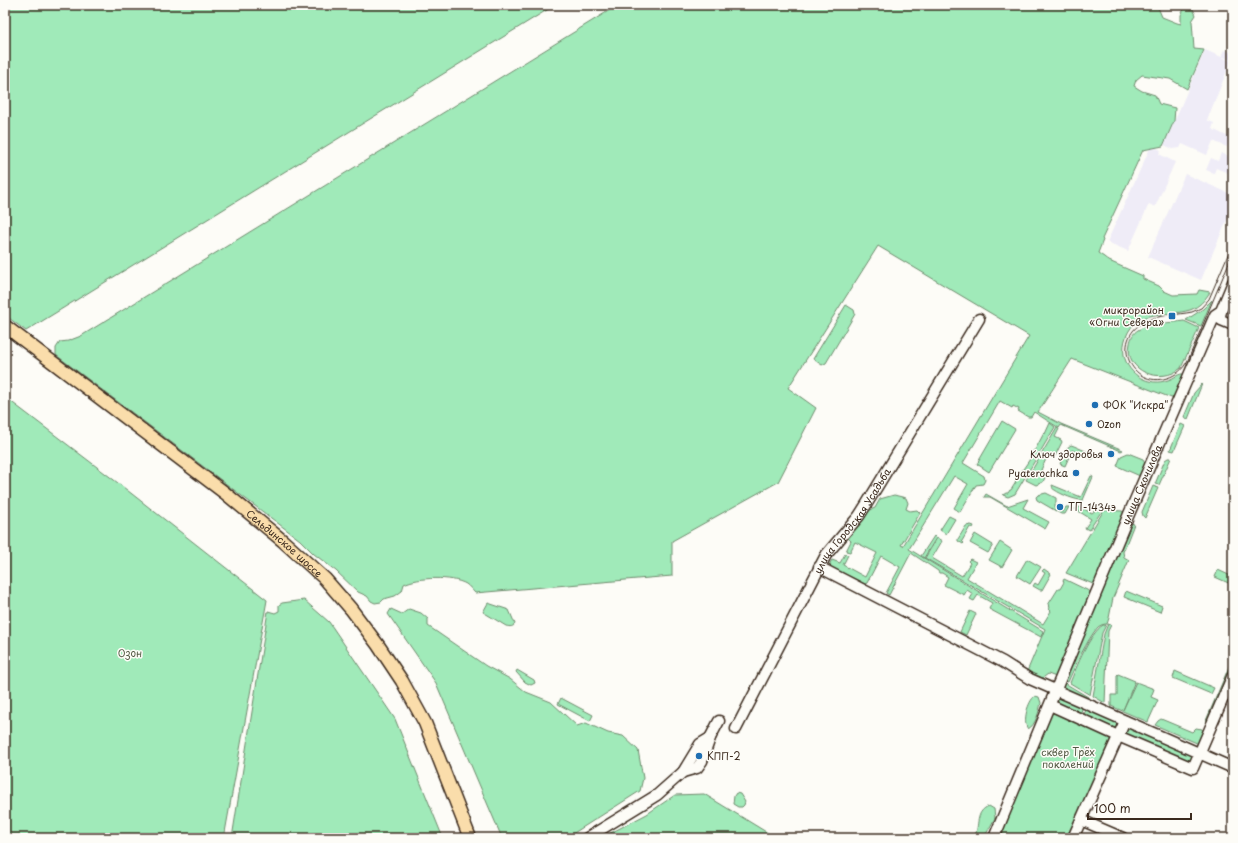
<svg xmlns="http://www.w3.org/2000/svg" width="1238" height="843" viewBox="0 0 1238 843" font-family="'Playpen Sans',sans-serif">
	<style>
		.built { fill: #efecf7 }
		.green { fill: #a0eab9; stroke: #6e8a6c }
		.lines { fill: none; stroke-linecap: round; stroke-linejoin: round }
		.minor-casing { stroke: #3b2a1e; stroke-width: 13 }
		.major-casing { stroke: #3b2a1e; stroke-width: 15 }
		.minor { stroke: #fdfcf7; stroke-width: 10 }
		.major { stroke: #faddab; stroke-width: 12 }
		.tram { stroke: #3b2a1e; stroke-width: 1 }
		.poi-dot { fill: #1f6fb2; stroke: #fdfcf7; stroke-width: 1.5 }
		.labels { text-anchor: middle; stroke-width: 3; stroke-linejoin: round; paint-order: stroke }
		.poi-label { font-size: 10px; fill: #3b2a1e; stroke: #fdfcf7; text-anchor: start }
		.street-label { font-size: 10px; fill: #3b2a1e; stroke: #fdfcf7 }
		.park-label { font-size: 10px; fill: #545a45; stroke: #fdfcf7 }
	</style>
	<rect width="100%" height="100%" fill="#fdfcf7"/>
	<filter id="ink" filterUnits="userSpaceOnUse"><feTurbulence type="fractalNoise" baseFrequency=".025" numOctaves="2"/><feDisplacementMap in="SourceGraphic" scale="8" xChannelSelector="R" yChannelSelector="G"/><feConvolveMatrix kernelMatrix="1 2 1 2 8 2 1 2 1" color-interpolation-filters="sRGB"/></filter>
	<g filter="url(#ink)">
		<!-- built -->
		<g class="built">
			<polygon points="1205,50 1231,61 1207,120 1214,123 1212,129 1231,138 1227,147 1213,141 1207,155 1182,144 1180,148 1173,149 1164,145"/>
			<polygon points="1224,50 1233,53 1233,61 1221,56"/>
			<polygon points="1151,146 1161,150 1159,154 1175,162 1155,207 1149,204 1128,251 1107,242"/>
			<polygon points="1221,153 1233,158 1233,175 1216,168 1214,173 1206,170 1211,158 1218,161"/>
			<polygon points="1185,174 1233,195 1233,206 1201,280 1148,257"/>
		</g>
		<!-- green -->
		<g class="green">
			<polygon points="5,5 555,5 26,331 5,315"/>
			<path d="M618,5H1157L1162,17L1177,23L1181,24V15L1184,9H1193L1196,15L1192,21L1194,49L1204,50L1187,89L1170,79L1142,75L1136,80L1134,86L1142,91L1155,95L1159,104L1175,108L1174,121L1163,146L1143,150L1102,239L1103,240L1098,253L1104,257L1109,261L1143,276V279L1159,286L1164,291L1173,295L1197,294L1199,290L1210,292C1205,300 1199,307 1190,310C1167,317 1137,308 1126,337C1124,342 1123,349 1124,355C1128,375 1149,387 1168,380C1175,378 1178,373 1185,374L1174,399L1072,359L1038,412L1061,424L1123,450L1121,451L1061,425L1059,428L1034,412L1031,417H1028L1018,411L1019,409L1013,406L1012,408L1000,401L963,463L984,476L985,480L983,484L976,485L960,512L954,508L968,484L954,476L909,549L1043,631L1041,637L989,609L992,603L978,595L974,601L970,599L973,594L967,590L964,595L944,585L948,577L942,573H939L938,571L911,553L889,595L886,593L900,567L881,556L867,583L865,584L830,567V563L832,560L840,563L845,554L848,555L843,565L865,577L877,553L855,542L850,552L846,551L851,541L847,537L868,511L875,508L880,499L894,495L906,498L908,503L906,509L910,511L917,510L920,513L901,545L903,546L1029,336L878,246L788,388L816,408L778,482L672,541V576L475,593C472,590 469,586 466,584C452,576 418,577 404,584L402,591L395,596L384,599L381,602L375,603L371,601L367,596L358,592L336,571L314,554L300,540L56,355V348L60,342L68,341L81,336Z"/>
			<polygon points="1212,300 1201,326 1186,320 1203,309"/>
			<polygon points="846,305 854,310 855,314 826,363 822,365 813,359"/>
			<path d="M1184,321L1199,328L1181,368C1162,385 1123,372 1130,343C1131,338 1133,333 1138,330C1148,323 1171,323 1184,321Z"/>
			<polygon points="1202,384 1188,419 1184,417 1194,393"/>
			<polygon points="5,397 118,483 267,600 224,838 5,838"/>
			<polygon points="1002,421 1015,429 989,472 977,464"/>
			<polygon points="1050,423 1055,427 1015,494 1008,497 1003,495 1006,493 1008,493 1010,490 1011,490 1016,482 1015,481 1032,456 1031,455 1034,450 1035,450 1044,433 1045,434"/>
			<polygon points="1181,424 1185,426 1174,451 1170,450"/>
			<polygon points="1057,428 1059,429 1055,437 1061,440 1062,442 1055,456 1053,456 1048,455 1041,470 1046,475 1043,482 1036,485 1026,480"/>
			<polygon points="1071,445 1074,446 1097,456 1092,459 1072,450 1065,466 1060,464 1067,448"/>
			<polygon points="1128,453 1143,459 1146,464 1140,476 1117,466 1121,456"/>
			<polygon points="1168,458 1171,458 1159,485 1155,484 1165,460"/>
			<path d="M1091,476L1093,477L1083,500C1077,501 1060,494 1055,490C1052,489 1053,488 1052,485L1081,497Z"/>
			<polygon points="1153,486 1158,488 1145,518 1143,516 1142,512"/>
			<polygon points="1046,493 1056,498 1056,502 1054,507 1063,512 1066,507 1069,507 1065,514 1061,514 1037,500 1036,497 1038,495"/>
			<polygon points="986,494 1007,506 1028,499 1023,508 1049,522 1045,529 990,497 984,497"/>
			<polygon points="1080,507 1092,513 1098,508 1103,509 1089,530 1085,528 1091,519 1075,509"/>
			<polygon points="1104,510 1122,511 1125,513 1095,583 1093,584 1066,573"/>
			<polygon points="949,516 955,519 946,534 940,530"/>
			<path d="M1131,523L1134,524L1123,552L1124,557L1129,560L1113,598L1109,618L1107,624C1103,624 1101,625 1098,627C1088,638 1074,668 1068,682L1065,681Z"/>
			<polygon points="971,525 974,526 973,528 970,527 962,541 964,543 963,544 958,541 958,539 966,526"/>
			<polygon points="975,534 993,545 988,553 970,543"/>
			<polygon points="934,536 936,538 924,558 921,556"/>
			<polygon points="937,538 942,541 932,558 962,576 970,563 968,561 970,559 976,562 967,578 1043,624 1051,611 1049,609 1050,607 1048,605 1058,589 1060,589 1064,582 1063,581 1064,579 1091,592 1056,677 1048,674 1040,680 1026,674 1045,629 925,558"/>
			<polygon points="1000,542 1012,550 1002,567 989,560"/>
			<polygon points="1027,559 1041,567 1030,584 1017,576"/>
			<polygon points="1044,569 1051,574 1042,590 1040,590 1033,586 1035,583 1038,585 1045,573 1042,571"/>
			<polygon points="1218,570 1233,577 1233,585 1215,577"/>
			<polygon points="1126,591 1162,606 1160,612 1124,597"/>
			<polygon points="304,600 329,622 395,719 443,838 232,838 268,611 275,613 279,611 279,605 282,603"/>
			<path d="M488,603L509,610L515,624C513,627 510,627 506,626L483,612Z"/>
			<polygon points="391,609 402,614 409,609 421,613 428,619 428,626 486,666 510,679 526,692 551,702 577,726 586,723 608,733 623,736 638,750 643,778 640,791 566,838 502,838 436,683 388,614"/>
			<polygon points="970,611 976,614 966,635 960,632"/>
			<polygon points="1108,624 1111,625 1108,631 1105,703 1093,696 1104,634"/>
			<path d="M1103,625H1106L1102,633L1090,695L1070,683C1076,668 1090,633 1103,625Z"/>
			<polygon points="1231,662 1233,664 1233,667 1210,720 1208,722 1205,723"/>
			<polygon points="517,670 534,680 535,683 531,685 525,682 516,672"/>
			<polygon points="1175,671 1214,688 1211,694 1173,678"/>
			<polygon points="1118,674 1135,681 1123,710 1136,682 1154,689 1151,697 1158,700 1148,722 1111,706 1111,695 1117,695 1117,675"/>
			<polygon points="1063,682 1088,697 1086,700 1065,690 1062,684"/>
			<path d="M1035,696L1039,697L1041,703C1039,711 1036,725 1028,729C1022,722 1028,701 1035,696Z"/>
			<polygon points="561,698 593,715 590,721 558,704"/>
			<polygon points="1058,698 1061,698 1083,707 1080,714 1057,703 1056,700"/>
			<polygon points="1087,708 1119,724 1116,731 1083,716"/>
			<polygon points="1055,712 1113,739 1069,838 998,838 1050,714"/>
			<polygon points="1161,719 1192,732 1196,728 1202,729 1203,732 1199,744 1155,725 1158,721"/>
			<polygon points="1130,727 1196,755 1194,760 1189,763 1123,735 1125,731"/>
			<polygon points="736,793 740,794 745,802 744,805 742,807 738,807 733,804 734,796"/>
			<polygon points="704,794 776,838 601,838 647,814 675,795"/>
			<path d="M989,806L994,809L995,818L984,838H967L976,833C979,823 976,811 989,806Z"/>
		</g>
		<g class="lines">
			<!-- minor casing -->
			<g class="minor-casing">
				<g id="minor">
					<polyline points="1221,311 1220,316 1221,320 1233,325"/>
					<polyline points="819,567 1003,662 1030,679 1233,768"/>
					<polyline points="1050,705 1118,736 1193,768 1233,675"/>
					<path id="s1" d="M736,729L826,555L859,516L866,505L979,319"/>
					<polyline points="683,772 700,744 710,738"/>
					<polyline points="1081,820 1123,838"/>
					<polyline points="587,838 657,795 683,772 697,768 702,761 710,738 719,721"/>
					<path id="s2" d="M994,838L1129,514L1215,315L1221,311L1233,282"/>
					<polyline points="1073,838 1125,721"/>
				</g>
			</g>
			<!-- major casing -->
			<g class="major-casing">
				<g id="major">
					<path id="s3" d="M5,326L225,493L283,541L325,579L351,609L378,645L402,681L425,723L470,838"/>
				</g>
			</g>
			<!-- minor -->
			<use href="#minor" class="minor"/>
			<!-- major -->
			<use href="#major" class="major"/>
			<!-- tram -->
			<path class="tram" d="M1233,243L1209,299L1201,308L1192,312C1178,315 1155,315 1144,322C1110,340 1131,389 1167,378C1177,375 1183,369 1188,360L1233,253"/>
		</g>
	</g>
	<!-- markers -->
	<g class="poi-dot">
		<rect x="1168" y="312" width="8" height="8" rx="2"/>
		<circle cx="1095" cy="405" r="4"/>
		<circle cx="1089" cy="424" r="4"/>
		<circle cx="1111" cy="454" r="4"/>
		<circle cx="1076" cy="473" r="4"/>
		<circle cx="1060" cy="507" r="4"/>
		<circle cx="699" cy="756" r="4"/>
	</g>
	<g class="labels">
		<!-- poi labels -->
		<g class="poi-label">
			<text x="1164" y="314" text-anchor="end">микрорайон<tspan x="1164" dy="12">«Огни Севера»</tspan></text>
			<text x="1103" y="409">ФОК "Искра"</text>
			<text x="1097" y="428">Ozon</text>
			<text x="1103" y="458" text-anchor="end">Ключ здоровья</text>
			<text x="1068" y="477" text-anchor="end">Pyaterochka</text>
			<text x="1068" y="511">ТП-1434э</text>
			<text x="707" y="760">КПП-2</text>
		</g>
		<!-- street labels -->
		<g class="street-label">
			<text dy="4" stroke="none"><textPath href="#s2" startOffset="383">улица Скочилова</textPath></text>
			<text dy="4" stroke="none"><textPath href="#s1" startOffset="239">улица Городская Усадьба</textPath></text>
			<text dy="4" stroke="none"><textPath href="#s3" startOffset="354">Сельдинское шоссе</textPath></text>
		</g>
		<!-- park labels -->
		<g class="park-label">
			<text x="130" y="657">Озон</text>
			<text x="1068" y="756">сквер Трёх<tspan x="1068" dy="12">поколений</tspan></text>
		</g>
	</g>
	<!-- margin -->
	<rect width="1238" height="843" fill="none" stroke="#fdfcf7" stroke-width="20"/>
	<rect x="10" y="10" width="1218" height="823" fill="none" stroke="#3b2a1e" stroke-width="1.5" filter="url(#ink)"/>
	<!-- scale -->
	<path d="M1088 813v6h103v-6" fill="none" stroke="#3b2a1e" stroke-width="2"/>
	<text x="1094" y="813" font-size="12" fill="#3b2a1e" stroke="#fdfcf7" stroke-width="3" paint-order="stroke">100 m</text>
</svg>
